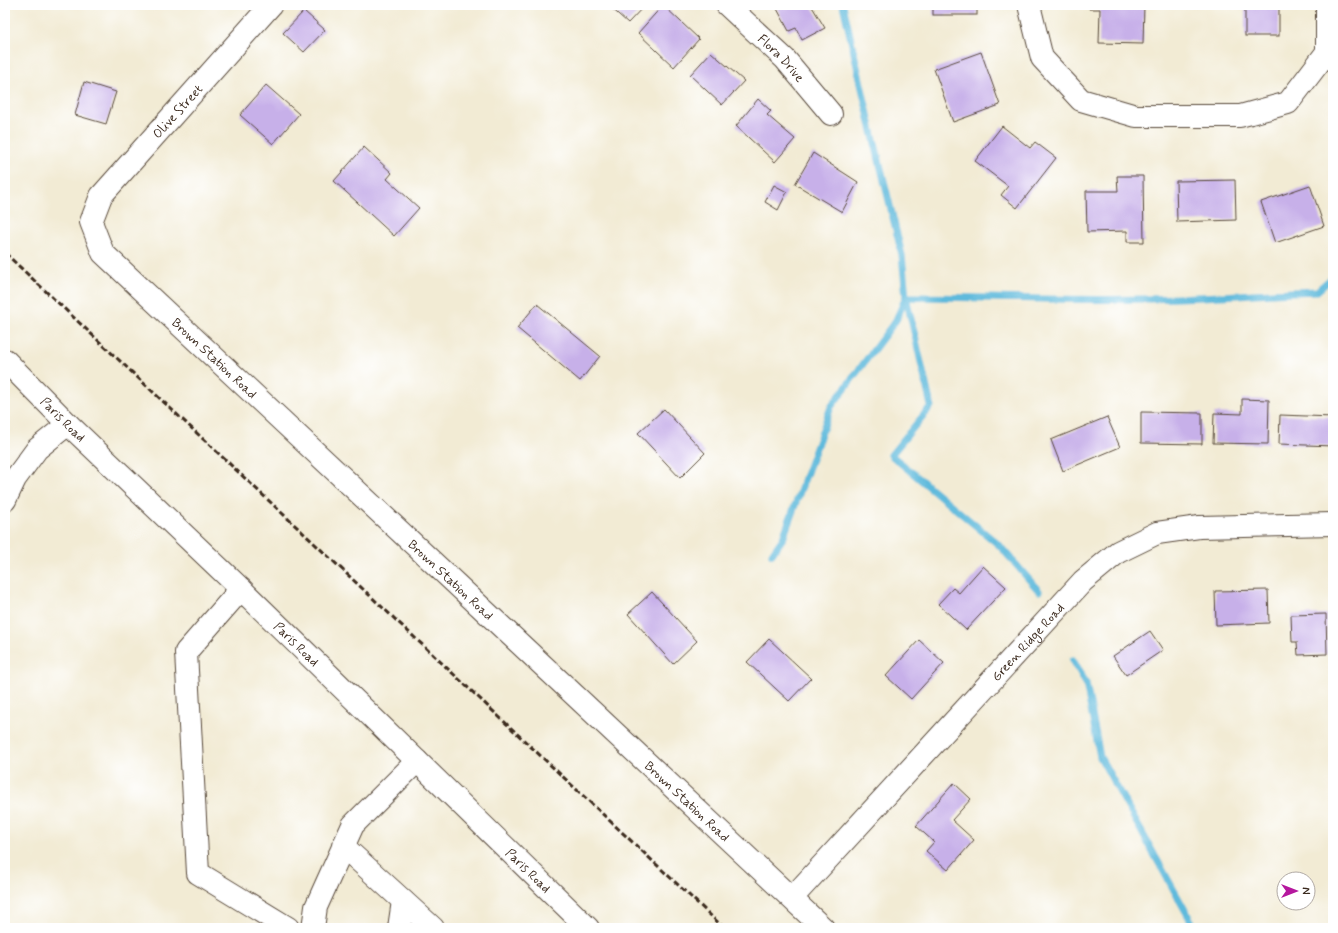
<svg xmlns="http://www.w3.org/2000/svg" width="1338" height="933" viewBox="0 0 1338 933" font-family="Mynerve,sans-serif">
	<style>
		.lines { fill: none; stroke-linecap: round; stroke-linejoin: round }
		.stream { stroke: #5ebadc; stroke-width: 7 }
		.building { fill: #c7b0e9 }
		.minor-casing { stroke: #564739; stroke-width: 24 }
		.major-casing { stroke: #564739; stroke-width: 24 }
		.minor { stroke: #fff; stroke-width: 22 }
		.major { stroke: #fff; stroke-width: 22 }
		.rail { stroke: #3b2a1e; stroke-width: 3; stroke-dasharray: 6 3; stroke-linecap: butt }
		.labels { text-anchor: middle; stroke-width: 3.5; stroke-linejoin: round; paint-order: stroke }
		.street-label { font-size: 13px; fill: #3b2a1e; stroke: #fff }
	</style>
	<rect width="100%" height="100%" fill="#fff"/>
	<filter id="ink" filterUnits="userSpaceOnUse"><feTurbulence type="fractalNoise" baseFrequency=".025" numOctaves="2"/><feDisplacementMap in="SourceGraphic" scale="8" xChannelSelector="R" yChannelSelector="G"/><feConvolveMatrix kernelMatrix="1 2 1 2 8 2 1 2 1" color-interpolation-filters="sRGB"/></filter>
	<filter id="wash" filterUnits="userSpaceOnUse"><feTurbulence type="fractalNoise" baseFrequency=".012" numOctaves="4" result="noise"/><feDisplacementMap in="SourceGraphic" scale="16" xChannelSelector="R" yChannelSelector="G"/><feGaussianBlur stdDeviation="0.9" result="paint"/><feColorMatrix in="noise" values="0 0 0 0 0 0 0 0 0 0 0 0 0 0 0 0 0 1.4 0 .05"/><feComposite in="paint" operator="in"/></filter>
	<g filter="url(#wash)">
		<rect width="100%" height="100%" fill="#f2ebd4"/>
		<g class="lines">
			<!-- stream -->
			<g class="stream">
				<polyline points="772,554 783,538 831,407 896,320 906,297 902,255 870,123 843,5"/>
				<path d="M1039,591L999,545L891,455L931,406L906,297C985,297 1063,301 1142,299C1200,298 1259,293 1317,291L1333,277"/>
				<polyline points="1073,660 1086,683 1100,757 1195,928"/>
			</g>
		</g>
		<g id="blocks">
			<!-- building -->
			<g class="building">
				<polygon points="608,5 645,5 628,23"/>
				<polygon points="663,5 699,39 674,67 638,33"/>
				<polygon points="775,5 811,5 825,28 802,40 796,28 789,31"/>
				<rect x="933" y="5" width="44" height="10"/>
				<polygon points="1089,5 1144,5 1143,44 1099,43 1100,9 1089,9"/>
				<rect x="1245" y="5" width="34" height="31"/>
				<polygon points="304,11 325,30 304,52 283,33"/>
				<polygon points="711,52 744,81 722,105 690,75"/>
				<polygon points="981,52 1000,105 953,122 934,69"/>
				<polygon points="84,82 116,92 106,124 75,115"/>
				<polygon points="266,85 299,114 273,144 240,115"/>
				<polygon points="758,99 771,111 767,115 795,139 775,162 736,126"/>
				<polygon points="1002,126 1030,148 1035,142 1056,158 1017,208 1001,195 1008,186 975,161"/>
				<polygon points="364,147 392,173 387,179 419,208 394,236 334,181"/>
				<polygon points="813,153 858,182 842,212 795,184"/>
				<polygon points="1117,176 1143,176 1144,242 1127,242 1127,231 1087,232 1086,191 1118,191"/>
				<polygon points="1235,180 1236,220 1177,222 1176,181"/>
				<polygon points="774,185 787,192 778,210 765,202"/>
				<polygon points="1310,185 1324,226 1275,243 1261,202"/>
				<polygon points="537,304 600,356 580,381 517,328"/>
				<polygon points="1242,399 1269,400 1268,444 1213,443 1214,413 1242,414"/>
				<polygon points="664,409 705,453 680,478 638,433"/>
				<polygon points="1141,412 1202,413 1202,444 1141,443"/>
				<polygon points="1280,415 1333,417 1333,446 1279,444"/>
				<polygon points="1107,417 1120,447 1063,471 1051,440"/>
				<polygon points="983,566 1006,587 966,630 938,604 953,588 959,593"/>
				<polygon points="1268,590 1269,623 1216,625 1215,591"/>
				<polygon points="652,592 697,641 673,664 628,614"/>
				<polygon points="1326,614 1327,654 1298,655 1297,642 1292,642 1291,615"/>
				<polygon points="1150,631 1163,650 1126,675 1113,656"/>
				<polygon points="769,639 811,678 789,701 747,662"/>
				<polygon points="919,640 944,663 911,699 886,676"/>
				<polygon points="954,783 971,799 952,820 974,840 948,870 926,851 934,842 916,826"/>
			</g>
		</g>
	</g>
	<g filter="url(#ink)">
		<use href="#blocks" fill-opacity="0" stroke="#564739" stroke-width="1"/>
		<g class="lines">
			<!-- minor casing -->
			<g class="minor-casing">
				<g id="minor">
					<path id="s1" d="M271,5L101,196L91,222L103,253L823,928"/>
					<path id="s2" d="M727,5L785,59L831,114"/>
					<polyline points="1029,5 1042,58 1081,100 1136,116 1240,116 1288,103 1327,52 1327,5"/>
					<polyline points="5,500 15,479 37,449 68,424"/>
					<polyline points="241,589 186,652 198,873 288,928"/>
					<polyline points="343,846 433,928"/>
					<path id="s3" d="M792,898L1083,581L1118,552L1157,533L1199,527L1333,524"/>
					<polyline points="313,928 316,907 353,825 417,761"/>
					<polyline points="399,928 403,901"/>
				</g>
			</g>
			<!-- major casing -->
			<g class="major-casing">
				<g id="major">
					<path id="s4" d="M5,360L68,424L241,589L588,928"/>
				</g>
			</g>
			<!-- minor -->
			<use href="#minor" class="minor"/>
			<!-- major -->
			<use href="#major" class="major"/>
			<!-- rail -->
			<polyline class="rail" points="5,253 724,928"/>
		</g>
	</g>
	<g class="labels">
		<!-- street labels -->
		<g class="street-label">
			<text dy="5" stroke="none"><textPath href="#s2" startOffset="76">Flora Drive</textPath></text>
			<text transform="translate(177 111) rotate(-48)" y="5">Olive Street</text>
			<text dy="5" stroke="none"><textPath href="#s1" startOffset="470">Brown Station Road</textPath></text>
			<text dy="5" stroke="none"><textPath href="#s4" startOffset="83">Paris Road</textPath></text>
			<text dy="5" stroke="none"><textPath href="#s1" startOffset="794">Brown Station Road</textPath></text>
			<text dy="5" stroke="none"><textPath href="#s3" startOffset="348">Green Ridge Road</textPath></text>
			<text dy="5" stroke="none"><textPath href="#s4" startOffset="407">Paris Road</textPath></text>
			<text dy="5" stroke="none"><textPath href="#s1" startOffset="1118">Brown Station Road</textPath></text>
			<text dy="5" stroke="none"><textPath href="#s4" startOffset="731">Paris Road</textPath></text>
		</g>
	</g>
	<!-- margin -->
	<rect width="1338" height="933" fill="none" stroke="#fff" stroke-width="20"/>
	<!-- north arrow -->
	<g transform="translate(1296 891) rotate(90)"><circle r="19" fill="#ffffff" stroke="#b1aaa5"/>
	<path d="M0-3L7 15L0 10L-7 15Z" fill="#b5179e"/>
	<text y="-6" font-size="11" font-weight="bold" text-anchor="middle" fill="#3b2a1e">N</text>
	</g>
</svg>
